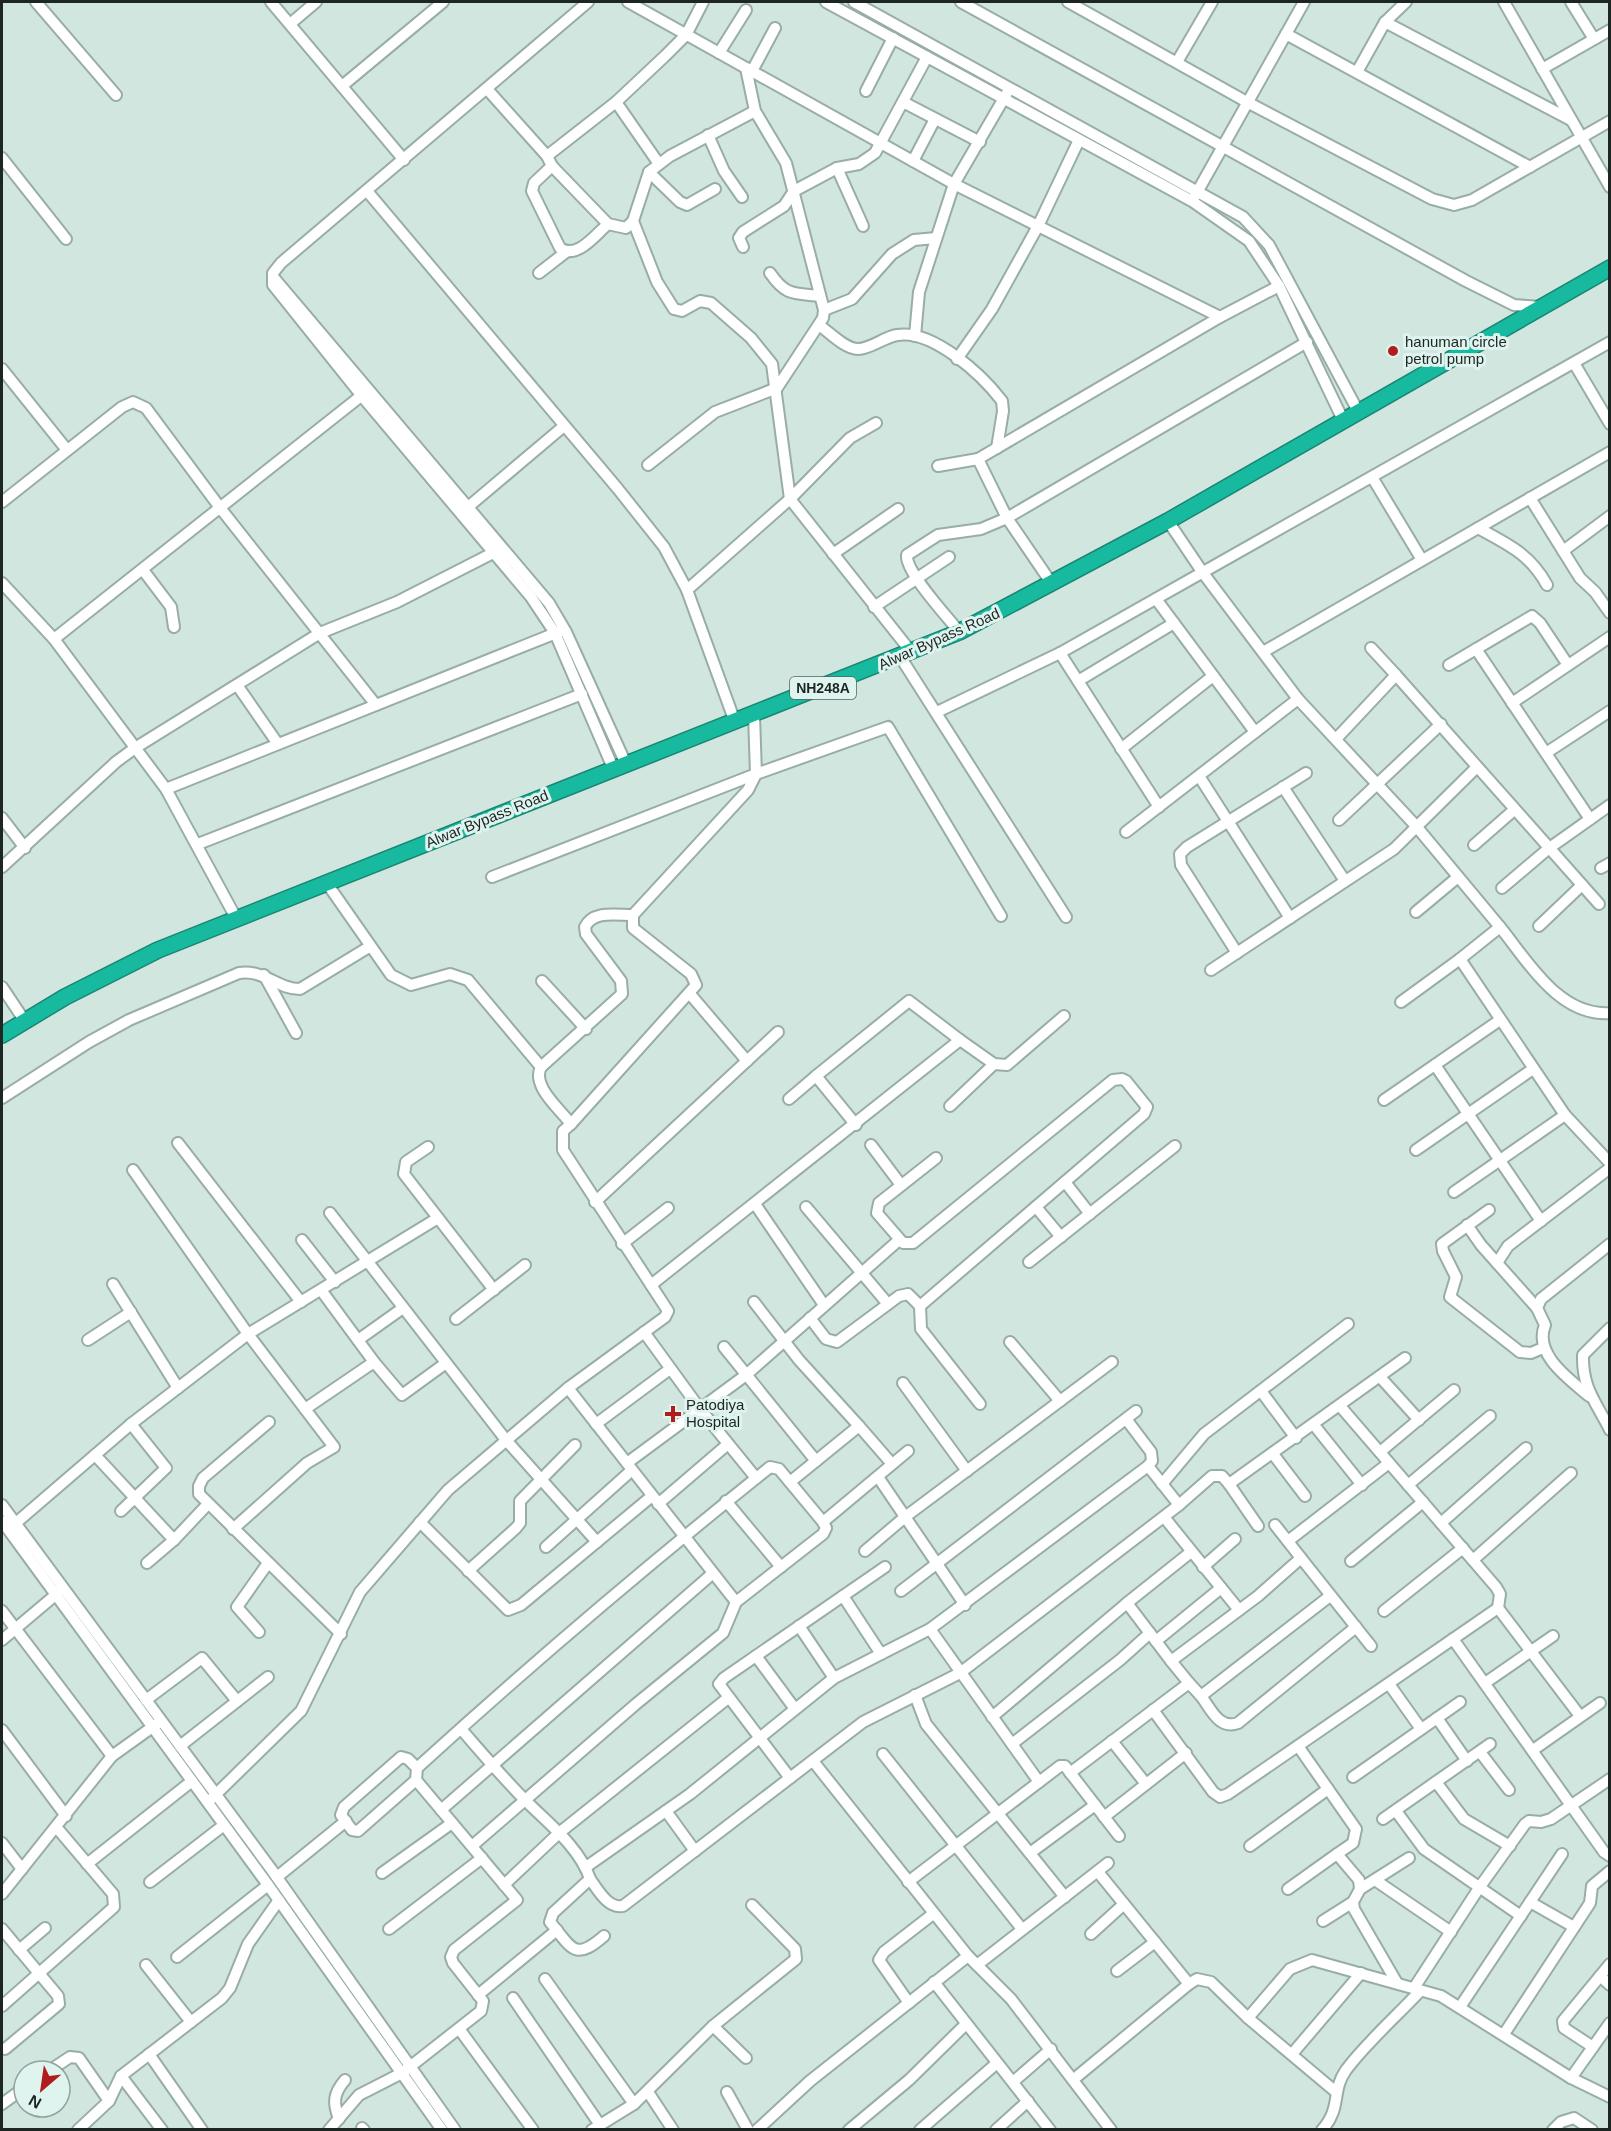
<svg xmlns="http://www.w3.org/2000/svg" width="1611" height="2131" viewBox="0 0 1611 2131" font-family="Helvetica,sans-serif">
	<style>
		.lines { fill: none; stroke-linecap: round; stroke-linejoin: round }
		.minor-casing { stroke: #99ada7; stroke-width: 14 }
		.highway-casing { stroke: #198673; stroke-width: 18 }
		.minor { stroke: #fff; stroke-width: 10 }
		.highway { stroke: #17ba9e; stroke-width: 15 }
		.poi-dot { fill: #af1e1d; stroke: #dff4ee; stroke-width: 2 }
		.labels { text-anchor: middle; stroke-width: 6; stroke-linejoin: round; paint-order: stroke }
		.shield { fill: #dff4ee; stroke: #586461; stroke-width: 1.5 }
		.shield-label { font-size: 14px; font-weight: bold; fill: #1e2624 }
		.poi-label { font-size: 15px; fill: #1e2624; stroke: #dff4ee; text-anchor: start }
		.street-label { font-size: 15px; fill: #1e2624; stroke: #dff4ee }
	</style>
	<rect width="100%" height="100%" fill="#d2e6e0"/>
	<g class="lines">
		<!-- minor casing -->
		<g class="minor-casing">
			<g id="minor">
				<polyline points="36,2 116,95"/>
				<polyline points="271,2 404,160"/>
				<polyline points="588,2 281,263 273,273 273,285 361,395 531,597 555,633 613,768"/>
				<polyline points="628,2 954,184 1220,317"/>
				<polyline points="826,2 1192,201 1249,241 1279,286 1343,420"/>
				<polyline points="854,2 1243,217 1269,245 1358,411"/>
				<polyline points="961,2 1466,281 1514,305 1541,307"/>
				<polyline points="1068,2 1247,102 1432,199 1454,205 1472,200 1610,121"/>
				<polyline points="1504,2 1610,187"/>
				<polyline points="1571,2 1594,39"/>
				<polyline points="1385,22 1571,120"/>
				<polyline points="290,24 316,2"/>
				<polyline points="1286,34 1530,167"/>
				<polyline points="719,53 746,10"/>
				<polyline points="1177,62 1212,2"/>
				<polyline points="1542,69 1610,30"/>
				<polyline points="752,71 775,28"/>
				<polyline points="1357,72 1385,22 1406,2"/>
				<polyline points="342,86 443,2"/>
				<polyline points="487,89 547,156 552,166 608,224 626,228 633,221"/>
				<polyline points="866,91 893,38"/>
				<polyline points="616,102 659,164"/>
				<polyline points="903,102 980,142"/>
				<polyline points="755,111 670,156 649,172 633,221 657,282 674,309 682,311 700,301 711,303 751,338 772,364 790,499 912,653"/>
				<polyline points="708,135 724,171 742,197"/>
				<polyline points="547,156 616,102 665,56 686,35 703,2"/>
				<polyline points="2,158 66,239"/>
				<polyline points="913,161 935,119"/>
				<path d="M552,166L534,183L532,191L560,248C577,260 595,235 608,224"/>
				<polyline points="837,168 863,226"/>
				<polyline points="649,172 680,202 687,205 715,189"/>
				<polyline points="367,191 618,489 664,547 687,590 735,722"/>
				<polyline points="1195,196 1304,2"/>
				<polyline points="743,247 739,238 743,232 784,206 794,191 837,168 859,164 875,153 927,57"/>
				<polyline points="539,273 566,252"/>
				<path d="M770,273C786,296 793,293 820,296"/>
				<polyline points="274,278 549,603 566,632 626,764"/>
				<polyline points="824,310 852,299 892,254 914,240 936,238"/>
				<path d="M819,325C829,332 845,349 858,349C871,349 884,337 897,335C933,329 982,375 1002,401L1003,411L997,448"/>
				<polyline points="915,336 919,292 954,184 1007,93"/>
				<polyline points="957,359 992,309 1038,226 1079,140"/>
				<polyline points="1574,363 1610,424"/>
				<polyline points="2,369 67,450"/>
				<polyline points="978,459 1007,518 1052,584"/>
				<polyline points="648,465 715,412 777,388 823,318 824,310 786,163 755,111 746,68"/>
				<polyline points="938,466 978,459 1220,317 1279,286"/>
				<polyline points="1372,477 1422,560"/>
				<polyline points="1530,498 1580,578 1595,592 1610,613"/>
				<polyline points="2,502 122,407 133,402 146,408 221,509 376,705"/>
				<polyline points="468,507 564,426"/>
				<polyline points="1168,521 1203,573 1298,699 1416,826 1500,927 1460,959 1565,1115 1610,1163"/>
				<path d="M1478,528C1509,545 1530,554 1547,585"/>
				<polyline points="1563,551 1610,516"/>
				<polyline points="833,554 898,509"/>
				<polyline points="143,570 171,607 174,627"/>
				<polyline points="2,583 54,639 166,789 236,918"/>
				<polyline points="687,590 790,499 850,438 876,423"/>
				<polyline points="1156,599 1255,732"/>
				<polyline points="874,607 949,557"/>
				<path d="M959,632C948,617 905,572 907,555L938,535L981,529L1007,518L1307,342"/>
				<polyline points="54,639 366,392"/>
				<polyline points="1371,648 1396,675"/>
				<polyline points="1476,649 1590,819"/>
				<polyline points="1263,652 1610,452"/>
				<polyline points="1060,653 1159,807"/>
				<polyline points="901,658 1066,917"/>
				<polyline points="1449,665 1532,616 1540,623 1568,665"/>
				<polyline points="1078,681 1174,623"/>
				<polyline points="237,685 278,744"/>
				<polyline points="1512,703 1610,637"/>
				<polyline points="937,712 1060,653 1610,342"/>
				<polyline points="1336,739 1396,675 1599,904"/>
				<polyline points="1121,749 1213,676"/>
				<polyline points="1546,753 1610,711"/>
				<polyline points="1199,776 1290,918"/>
				<polyline points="1283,787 1345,881"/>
				<polyline points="166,789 561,631"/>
				<polyline points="2,818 25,848"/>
				<polyline points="1339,820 1441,724"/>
				<polyline points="1126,832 1298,699"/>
				<polyline points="198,844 582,694"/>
				<polyline points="1474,845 1514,810"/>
				<polyline points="2,867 116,762 135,748 320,633 397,602 493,553"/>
				<polyline points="1601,868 1610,863"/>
				<polyline points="492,877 756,774 888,727 1001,916"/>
				<polyline points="1502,888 1548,849 1610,805"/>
				<polyline points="1416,912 1458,877"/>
				<polyline points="1539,926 1582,885"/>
				<path d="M1500,927C1527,960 1559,1017 1610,1013"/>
				<polyline points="1237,953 1181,865 1180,854 1187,847 1306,773"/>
				<polyline points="1211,970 1394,849 1476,768"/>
				<polyline points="264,975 296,1033"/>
				<polyline points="542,981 586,1029"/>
				<polyline points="2,987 24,1020"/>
				<polyline points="690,994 747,1061"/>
				<polyline points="1401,1002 1460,959"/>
				<polyline points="1435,1065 1541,1221"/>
				<path d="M541,1067L622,994L621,981L586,934L585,927C593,910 616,915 633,915"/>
				<path d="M2,1098L89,1042L129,1020L239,973C264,969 277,989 300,989L369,947"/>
				<polyline points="789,1099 816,1076"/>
				<polyline points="1384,1100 1500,1020"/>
				<polyline points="950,1106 994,1064"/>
				<polyline points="571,1124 696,985 691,974 633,928 633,915 748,790 756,774 754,715"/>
				<polyline points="856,1125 816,1076 909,1001 960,1040"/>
				<polyline points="178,1143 301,1302"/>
				<polyline points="871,1145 901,1185"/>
				<polyline points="428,1147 406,1162 404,1174 494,1290"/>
				<polyline points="1416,1150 1533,1069"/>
				<polyline points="133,1170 248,1334 334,1447 307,1463 233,1529"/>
				<polyline points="1065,1182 1090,1214"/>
				<polyline points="1454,1192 1565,1115"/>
				<polyline points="595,1202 778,1032"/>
				<polyline points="755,1204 824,1305"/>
				<polyline points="806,1207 888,1304"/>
				<polyline points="1036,1207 1061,1237"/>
				<polyline points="1489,1210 1442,1244 1443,1251 1456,1277 1450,1297 1520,1352 1531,1353 1543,1348"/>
				<polyline points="330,1213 506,1440 597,1542"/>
				<polyline points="1467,1225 1481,1245 1537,1308"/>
				<polyline points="302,1240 335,1282"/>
				<polyline points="622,1244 668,1208"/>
				<polyline points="1029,1262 1175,1146"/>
				<polyline points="1497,1263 1508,1246 1610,1168"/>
				<polyline points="113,1284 178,1388"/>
				<polyline points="651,1285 960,1040 994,1064 1007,1065 1064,1016"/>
				<polyline points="321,1290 374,1362 402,1395 446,1363"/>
				<polyline points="754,1302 799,1360 859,1426 790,1482"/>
				<polyline points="920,1306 921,1329 980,1404"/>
				<polyline points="810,1318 826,1339 837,1342 899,1296 908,1294 920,1306 1144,1114 1147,1107 1126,1081 1122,1079 1113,1080 913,1243 903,1243 877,1213 879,1203 936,1158"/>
				<polyline points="456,1319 525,1265"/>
				<path d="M1610,1328L1583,1355C1582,1388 1596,1402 1610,1430"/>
				<polyline points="644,1332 700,1409 756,1478"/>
				<polyline points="88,1340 131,1312"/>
				<polyline points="358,1340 403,1308"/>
				<polyline points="1010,1342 1060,1401"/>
				<polyline points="724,1347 816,1461"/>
				<polyline points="1380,1377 1419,1420"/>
				<polyline points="903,1383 967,1471"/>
				<polyline points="568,1388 736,1602"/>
				<polyline points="1261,1391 1296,1438"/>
				<path d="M1589,1396C1569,1379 1533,1354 1545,1325L1537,1308L1541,1299L1610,1244"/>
				<polyline points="1340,1406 1496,1587 1500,1594 1498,1608"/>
				<polyline points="305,1409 374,1362"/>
				<polyline points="269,1422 203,1478 199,1486 199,1494 341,1634"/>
				<polyline points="596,1424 670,1369"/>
				<polyline points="1314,1425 1362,1485"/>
				<polyline points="859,1426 892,1464"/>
				<polyline points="1380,1452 1454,1390"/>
				<polyline points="1273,1454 1305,1496"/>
				<polyline points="95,1455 174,1540"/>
				<polyline points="627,1463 746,1375 899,1240"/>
				<polyline points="1148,1466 1179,1505"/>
				<polyline points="878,1477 965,1605"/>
				<polyline points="1162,1484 1204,1434 1348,1324"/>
				<polyline points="1229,1484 1258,1526"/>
				<polyline points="1408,1485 1490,1416"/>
				<polyline points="726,1501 781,1567"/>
				<polyline points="658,1504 728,1444"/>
				<polyline points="2,1505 271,1869 455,2130"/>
				<polyline points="121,1511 166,1468 131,1424"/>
				<polyline points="1164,1517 1239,1610"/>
				<polyline points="2,1521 268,1885 442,2130"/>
				<polyline points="420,1522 508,1610 521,1605 652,1496"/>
				<polyline points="823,1522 908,1451"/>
				<polyline points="1441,1523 1526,1448"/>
				<polyline points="1275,1525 1301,1558"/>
				<polyline points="10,1528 131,1424 248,1334 438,1218"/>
				<polyline points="1288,1541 1389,1463"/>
				<polyline points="546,1547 632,1470"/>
				<polyline points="865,1551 905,1517 1112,1362"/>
				<polyline points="1473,1560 1571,1473"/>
				<polyline points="1351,1561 1423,1502"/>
				<polyline points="147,1563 174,1540 207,1505"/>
				<polyline points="1203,1567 1235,1539"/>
				<polyline points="468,1571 516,1528 520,1523 520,1501 575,1445"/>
				<polyline points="901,1591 1136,1411"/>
				<polyline points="843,1596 881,1654"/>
				<polyline points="2,1611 112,1756"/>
				<polyline points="1384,1611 1463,1548"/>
				<polyline points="799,1626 834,1678"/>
				<polyline points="930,1629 1039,1782"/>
				<polyline points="259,1632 237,1607 268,1563"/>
				<polyline points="1453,1639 1604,1852 1610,1856"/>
				<polyline points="2,1640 59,1592"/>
				<polyline points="1156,1641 1221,1588"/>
				<polyline points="756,1656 795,1709"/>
				<polyline points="1171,1661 1127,1603 1191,1552"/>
				<polyline points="1189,1683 1171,1661 1258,1596 1301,1558 1371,1646"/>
				<polyline points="1485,1683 1553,1636"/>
				<polyline points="1389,1684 1421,1729"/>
				<polyline points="915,1695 926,1724 1065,1897"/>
				<path d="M1201,1696C1211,1709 1219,1730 1238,1723L1356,1627"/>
				<polyline points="146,1700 202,1658 237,1701"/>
				<polyline points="1153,1710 1213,1792 1220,1797 1228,1794 1498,1608 1580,1716"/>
				<polyline points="992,1717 1127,1603"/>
				<polyline points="1437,1718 1467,1761"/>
				<path d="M461,1729C482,1753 503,1778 526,1801C549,1824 580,1848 590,1879L553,1913L550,1922C572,1948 574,1962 604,1936"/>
				<polyline points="2,1730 66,1816"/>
				<polyline points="1112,1741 1146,1784"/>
				<polyline points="1012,1744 1120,1660 1150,1633"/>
				<polyline points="180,1746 268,1677"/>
				<polyline points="1298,1746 1356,1829 1353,1843 1337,1854 1359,1880 1360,1889 1353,1902 1354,1909 1397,1983"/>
				<polyline points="1533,1750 1600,1703"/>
				<polyline points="1480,1752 1509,1790"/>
				<polyline points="883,1754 1022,1929"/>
				<polyline points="813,1761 968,1956 1011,1999 1111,2130"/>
				<path d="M417,1768L408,1759L401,1757L344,1807L341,1815L352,1830L358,1831L416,1780L417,1768C531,1664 649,1564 770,1467L779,1469L823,1522L826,1528L823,1534L736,1602L723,1633L636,1704L472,1846"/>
				<polyline points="1070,1773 1189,1683 1201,1696 1330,1596"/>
				<polyline points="1353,1777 1460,1702"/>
				<polyline points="790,1778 719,1684 724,1678 885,1567"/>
				<polyline points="1436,1782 1464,1819 1510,1846"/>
				<path d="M208,1802L301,1711L360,1592L448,1490L568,1388L665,1317L668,1311L563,1150V1131L571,1124C560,1109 531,1086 541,1067L468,980L450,974L411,985L391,975L326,882"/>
				<polyline points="441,1810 712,1574"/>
				<polyline points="666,1811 695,1851"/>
				<polyline points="1396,1811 1424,1849 1521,1916"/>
				<polyline points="1104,1817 1186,1753"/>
				<polyline points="1383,1819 1490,1744"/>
				<polyline points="2,1843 22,1869"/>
				<polyline points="1250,1846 1328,1789"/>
				<polyline points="1030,1853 1095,1805"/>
				<polyline points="87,1864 192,1781"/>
				<polyline points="586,1867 690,1794 834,1678 930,1629 1148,1466 1152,1461 1151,1452 1126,1419"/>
				<polyline points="1098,1872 1189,1984 1197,1979 1211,1982 1248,2018 1336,2092"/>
				<polyline points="382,1873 452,1823"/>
				<polyline points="277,1877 346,1821"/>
				<path d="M590,1879C598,1890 608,1909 623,1906L863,1722L960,1673L1179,1505L1212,1476H1222L1229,1484L1405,1358"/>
				<polyline points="1375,1880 1451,1932"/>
				<polyline points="150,1882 224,1825"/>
				<polyline points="908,1882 1060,1766 1065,1766 1119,1836"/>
				<polyline points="504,1885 559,1833 728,1698"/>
				<polyline points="1288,1889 1337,1854"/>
				<polyline points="1360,1889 1409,1858"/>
				<polyline points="2,1894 112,1756 158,1723"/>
				<polyline points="1530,1902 1574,1927"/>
				<polyline points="1323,1921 1353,1902"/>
				<polyline points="2,1929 58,1996 59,2004 5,2049"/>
				<polyline points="389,1929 482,1858"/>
				<polyline points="1091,1934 1124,1904"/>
				<polyline points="19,1950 45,1928"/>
				<polyline points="177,1957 268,1885"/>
				<polyline points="146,1965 191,2022"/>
				<polyline points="977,1965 1108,1863"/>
				<polyline points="1117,1971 1155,1942"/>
				<polyline points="1600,1976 1610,1985"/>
				<polyline points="545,1979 634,2104"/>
				<polyline points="934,1982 1050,2130"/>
				<polyline points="1414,1988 1479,1888 1525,1824 1529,1821 1541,1822 1551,1819 1610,1779"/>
				<polyline points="478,1995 557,1930"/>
				<polyline points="513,1998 600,2125"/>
				<polyline points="909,2003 879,1960 884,1952 933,1914"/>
				<polyline points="2,2006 114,1907 113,1894 57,1828"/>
				<polyline points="1460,2007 1562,1854"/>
				<polyline points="1248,2018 1290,1969 1312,1960 1441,1996 1571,2078 1610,2097"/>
				<polyline points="713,2026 746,2058"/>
				<polyline points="460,2030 533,2130"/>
				<polyline points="1504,2034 1590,1903 1592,1886 1610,1871"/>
				<polyline points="1593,2047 1564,2028 1563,2021 1610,1964"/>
				<polyline points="149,2054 202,2130"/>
				<polyline points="1292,2054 1361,1973"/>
				<polyline points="49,2071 70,2057 79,2058 109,2101"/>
				<polyline points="121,2076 162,2130"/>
				<polyline points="1571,2078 1610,2023"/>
				<polyline points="1074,2079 1189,1984"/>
				<polyline points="1013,2082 1051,2049"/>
				<polyline points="648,2092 673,2130"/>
				<polyline points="727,2092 748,2130"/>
				<polyline points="2,2104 24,2088"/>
				<path d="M339,2119C333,2103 333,2094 345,2080"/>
				<polyline points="362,2128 364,2130"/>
				<polyline points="78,2130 109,2101 121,2076 222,1998 230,1988 248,1944 279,1900"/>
				<polyline points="329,2130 359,2095 402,2073 481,2011 483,2001 453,1963 451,1957 454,1950 517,1900 416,1780"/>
				<polyline points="592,2130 634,2104 713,2026 796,1959 795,1949 752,1905"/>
				<polyline points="757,2130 810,2081 968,1956"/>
				<polyline points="849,2130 909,2080 966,2024"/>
				<polyline points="920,2130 997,2063"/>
				<polyline points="996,2130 1028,2101"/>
				<path d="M1322,2130C1342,2108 1331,2091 1346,2070C1367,2042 1396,2017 1420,1991"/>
				<polyline points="1553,2130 1561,2122 1574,2118 1592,2130"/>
			</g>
		</g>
		<!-- highway casing -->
		<g class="highway-casing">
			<polyline id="highway" points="2,1035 65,997 158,950 959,632 1168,521 1610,268"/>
		</g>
		<!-- minor -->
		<use href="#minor" class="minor"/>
		<!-- highway -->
		<use href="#highway" class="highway"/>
	</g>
	<!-- markers -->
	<g class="poi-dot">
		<circle cx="1393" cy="351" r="6"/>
		<path d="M670 1405h6v6h6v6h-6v6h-6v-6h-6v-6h6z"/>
	</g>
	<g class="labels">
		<!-- shield labels -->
		<rect class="shield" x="790" y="677" width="66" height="22" rx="4.5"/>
		<g class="shield-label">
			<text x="823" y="693">NH248A</text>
		</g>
		<!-- poi labels -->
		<g class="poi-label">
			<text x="1405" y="347">hanuman circle<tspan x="1405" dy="17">petrol pump</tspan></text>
			<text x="686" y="1410">Patodiya<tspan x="686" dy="17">Hospital</tspan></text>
		</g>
		<!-- street labels -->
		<g class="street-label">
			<text transform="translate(939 639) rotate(-24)" y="5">Alwar Bypass Road</text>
			<text transform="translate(487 819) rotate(-22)" y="5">Alwar Bypass Road</text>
		</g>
	</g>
	<!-- border -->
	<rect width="1611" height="2131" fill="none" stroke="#1e2624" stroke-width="6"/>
	<!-- north arrow -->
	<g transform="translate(42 2089) rotate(209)"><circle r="28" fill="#dff4ee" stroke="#92a29d" stroke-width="1.5"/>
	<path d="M0-4.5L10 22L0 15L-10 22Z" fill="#af1e1d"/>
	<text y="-9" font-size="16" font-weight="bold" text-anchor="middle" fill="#1e2624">N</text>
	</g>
</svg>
